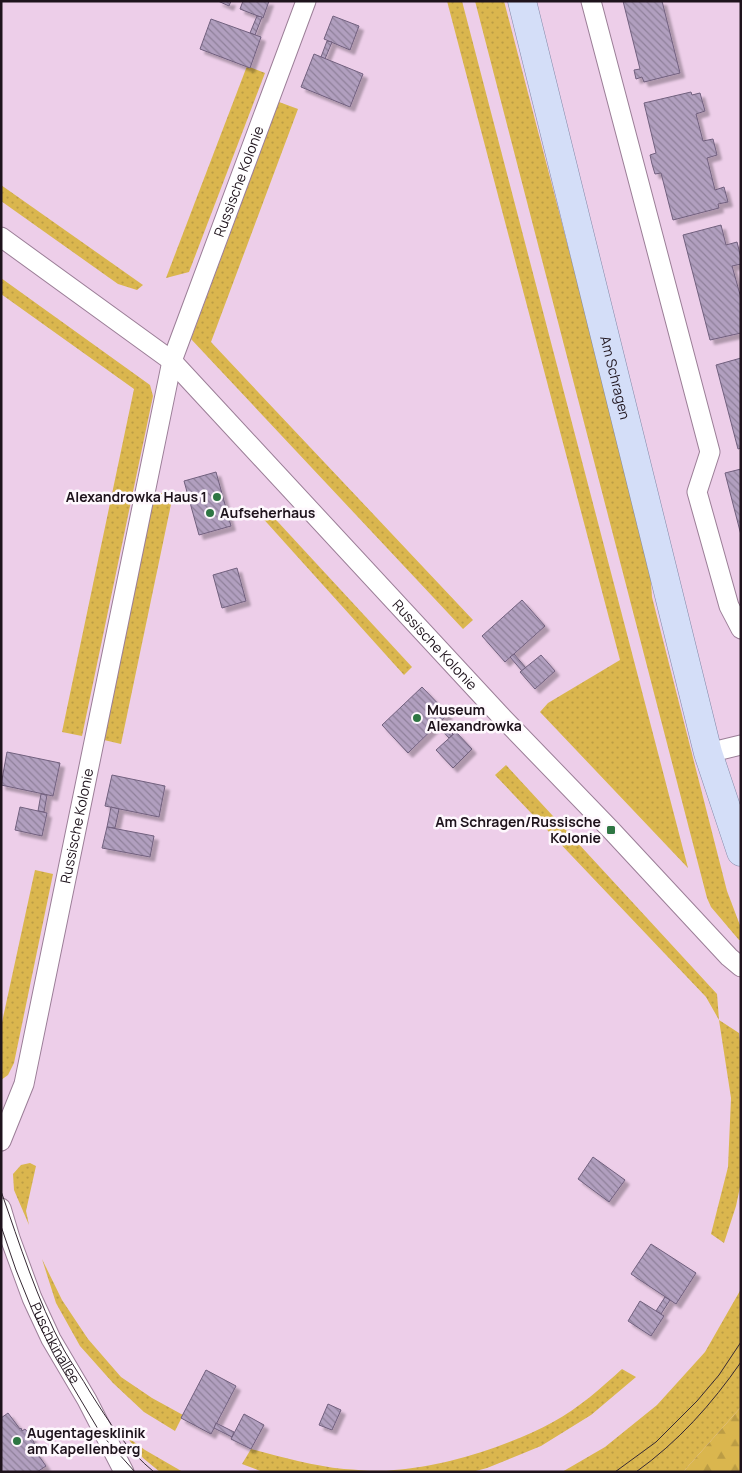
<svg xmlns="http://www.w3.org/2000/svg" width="742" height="1473" viewBox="0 0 742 1473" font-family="Manrope,sans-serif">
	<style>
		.grass { fill: url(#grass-dots) }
		.forest { fill: url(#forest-firs) }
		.building { fill: url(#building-back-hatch); stroke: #71607e; filter: url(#shadow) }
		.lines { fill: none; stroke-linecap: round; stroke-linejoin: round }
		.street-casing { stroke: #9b7e97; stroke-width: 21 }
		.primary-casing { stroke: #8289a8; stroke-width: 29 }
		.street { stroke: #fff; stroke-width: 19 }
		.primary { stroke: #d4def8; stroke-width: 28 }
		.tram { stroke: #362934; stroke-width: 1 }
		.poi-dot { fill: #2e7643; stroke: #fef8fd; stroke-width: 2 }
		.labels { text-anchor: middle; stroke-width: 5; stroke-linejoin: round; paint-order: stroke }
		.street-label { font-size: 14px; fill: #1e131c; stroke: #fef8fd }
		.poi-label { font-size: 14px; font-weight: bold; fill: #1e131c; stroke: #fef8fd; text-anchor: start }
	</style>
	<defs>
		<pattern id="grass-dots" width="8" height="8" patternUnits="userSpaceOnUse" patternTransform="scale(1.25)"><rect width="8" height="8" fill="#dab64e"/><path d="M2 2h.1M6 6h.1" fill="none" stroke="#bb9c44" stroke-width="1.8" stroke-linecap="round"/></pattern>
		<pattern id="forest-firs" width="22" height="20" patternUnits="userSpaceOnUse" patternTransform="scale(1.25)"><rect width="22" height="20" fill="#dab64e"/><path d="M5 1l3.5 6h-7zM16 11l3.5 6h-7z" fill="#bb9c44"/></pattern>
		<pattern id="building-back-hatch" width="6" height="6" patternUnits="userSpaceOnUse" patternTransform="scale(1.25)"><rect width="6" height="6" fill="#b19fbf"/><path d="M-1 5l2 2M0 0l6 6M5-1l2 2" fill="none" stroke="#8f809a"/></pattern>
		<filter id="shadow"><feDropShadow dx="4.5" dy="4.5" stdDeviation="1" flood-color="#0004"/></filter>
	</defs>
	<rect width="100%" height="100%" fill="#edcee9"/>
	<!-- grass -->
	<g class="grass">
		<polygon points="447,1 462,1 688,868 540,712 548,703 620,660"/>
		<polygon points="475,1 504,1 649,557 652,597 727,891 741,928 741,940 739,940 711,907 707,898"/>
		<polygon points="247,66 265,73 189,272 166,278"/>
		<polygon points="279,102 298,109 211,342 473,620 463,629 191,339"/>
		<polygon points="1,185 143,285 137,290 118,284 1,201"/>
		<polygon points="1,278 150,385 153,396 82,736 62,732 134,389 1,294"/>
		<polygon points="174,490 121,744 104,740 153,495"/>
		<polygon points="266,509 412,667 404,675 259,514"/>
		<polygon points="506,765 717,994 719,1020 739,1033 741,1050 741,1182 736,1206 724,1243 711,1234 728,1167 731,1098 719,1020 706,997 495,775"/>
		<polygon points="35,870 53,874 14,1063 8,1075 1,1080 1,1027"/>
		<polygon points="30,1163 36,1166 26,1211 29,1225 14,1190 13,1174 21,1165"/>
		<polygon points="42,1259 62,1300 88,1339 121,1377 152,1398 183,1415 175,1431 144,1412 113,1383 80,1346 56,1303"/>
		<polygon points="741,1289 741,1407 683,1472 562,1472 605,1447 657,1405 705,1352"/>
		<path d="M622,1369L636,1377L591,1415L541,1446L487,1468L472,1472H263L242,1464L251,1449C282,1457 313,1466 344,1469C360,1470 378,1472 394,1470C443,1467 509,1446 553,1422C579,1408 601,1388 622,1369Z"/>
		<polygon points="126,1436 145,1450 183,1472 160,1472 143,1458"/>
	</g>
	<!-- forest -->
	<polygon class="forest" points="741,1407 741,1472 683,1472"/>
	<!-- building -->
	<g class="building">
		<polygon points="218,1 231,1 229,6"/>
		<polygon points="243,1 269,1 263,18 240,9"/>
		<polygon points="623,1 662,1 680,73 644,82 642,77 636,79 634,70 640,69"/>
		<polygon points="257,16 262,17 255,35 250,33"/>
		<polygon points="333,16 359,26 350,50 324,39"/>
		<polygon points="211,19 261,37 250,68 200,49"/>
		<polygon points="327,41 332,42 325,59 321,57"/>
		<polygon points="314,54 363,74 350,107 301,87"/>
		<polygon points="691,92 692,95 700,93 705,111 696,114 703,141 713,139 717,155 707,158 715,190 724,187 728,202 718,204 719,208 673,220 661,173 655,174 652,164 650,155 656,153 644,103"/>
		<polygon points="721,225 726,245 737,242 741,258 741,264 732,266 741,298 741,333 710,340 683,235"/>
		<polygon points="741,358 741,448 738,449 716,365"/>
		<polygon points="741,469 741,535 725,473"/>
		<polygon points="216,472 231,526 199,535 184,481"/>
		<polygon points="237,568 246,601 222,608 213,575"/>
		<polygon points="522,600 545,626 505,662 482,636"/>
		<polygon points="514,654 526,668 522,671 510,657"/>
		<polygon points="541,655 555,671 535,689 520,672"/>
		<polygon points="422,687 448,714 408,753 382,725"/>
		<polygon points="441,721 453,734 449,738 437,725"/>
		<polygon points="456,732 472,749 453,768 436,750"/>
		<polygon points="7,752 60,763 53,796 1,785"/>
		<polygon points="112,775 165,786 159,817 105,806"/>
		<polygon points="41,794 47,795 44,812 38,811"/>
		<polygon points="20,807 47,813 42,836 15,830"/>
		<polygon points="111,807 119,809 115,828 107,827"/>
		<polygon points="107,827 154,836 150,857 102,848"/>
		<polygon points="593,1157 625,1180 609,1202 578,1179"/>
		<polygon points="651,1244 696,1273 676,1304 631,1274"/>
		<polygon points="665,1297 670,1300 661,1314 656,1311"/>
		<polygon points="640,1301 664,1316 651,1336 628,1321"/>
		<polygon points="206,1370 236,1386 211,1434 181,1418"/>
		<polygon points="328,1404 341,1410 332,1430 319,1425"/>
		<polygon points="8,1413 20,1429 21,1428 22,1431 25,1429 31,1436 35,1445 33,1446 34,1449 46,1466 37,1472 1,1472 1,1418"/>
		<polygon points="244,1414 264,1425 251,1449 231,1439"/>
		<polygon points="216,1423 234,1432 232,1437 214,1428"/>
	</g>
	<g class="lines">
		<!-- street casing -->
		<g class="street-casing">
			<g id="street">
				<polyline points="591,1 710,452 697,492 729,606 741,629"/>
				<path id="s1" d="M1,237L172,361L499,714L611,830L729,957L741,967"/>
				<polyline points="708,753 741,745"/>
				<path id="s2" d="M1,1141L24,1084L172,361L306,1"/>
				<path id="s3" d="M1,1208L10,1238L32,1298L51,1339L87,1400L124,1472"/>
			</g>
		</g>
		<!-- primary casing -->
		<g class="primary-casing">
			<g id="primary">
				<path id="s4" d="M522,1L708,753L741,852"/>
			</g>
		</g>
		<!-- street -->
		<use href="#street" class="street"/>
		<!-- primary -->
		<use href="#primary" class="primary"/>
		<!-- tram -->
		<g class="tram">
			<path d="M1,1191C20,1245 37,1300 64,1350C72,1364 82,1378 90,1392C109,1422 126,1449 154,1472"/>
			<polyline points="1,1226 16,1270 33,1312 54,1355 101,1434 135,1472"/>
			<polyline points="615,1472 656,1442 697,1401 719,1375 741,1342"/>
			<path d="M636,1472C678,1442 712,1404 741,1362"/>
		</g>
	</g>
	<!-- markers -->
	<g class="poi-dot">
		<circle cx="217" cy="497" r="5"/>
		<circle cx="210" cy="513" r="5"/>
		<circle cx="417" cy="718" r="5"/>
		<rect x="606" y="825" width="10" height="10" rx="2.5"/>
		<circle cx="17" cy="1441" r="5"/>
	</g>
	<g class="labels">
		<!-- street labels -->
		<g class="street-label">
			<text dy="5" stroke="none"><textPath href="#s2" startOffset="991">Russische Kolonie</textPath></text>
			<text dy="5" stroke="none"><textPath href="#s4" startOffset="388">Am Schragen</textPath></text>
			<text dy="5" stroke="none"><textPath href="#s1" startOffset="598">Russische Kolonie</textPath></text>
			<text dy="5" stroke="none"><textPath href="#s2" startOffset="325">Russische Kolonie</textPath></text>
			<text dy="5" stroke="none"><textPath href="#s3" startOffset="146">Puschkinallee</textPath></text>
		</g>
		<!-- poi labels -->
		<g class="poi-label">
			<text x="207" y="502" text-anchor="end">Alexandrowka Haus 1</text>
			<text x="220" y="518">Aufseherhaus</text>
			<text x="427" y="715">Museum<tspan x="427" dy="16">Alexandrowka</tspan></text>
			<text x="601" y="827" text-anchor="end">Am Schragen/Russische<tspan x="601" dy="16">Kolonie</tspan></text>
			<text x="27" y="1438">Augentagesklinik<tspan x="27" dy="16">am Kapellenberg</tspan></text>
		</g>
	</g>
	<!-- border -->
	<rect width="742" height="1473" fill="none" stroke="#1e131c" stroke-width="5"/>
</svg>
